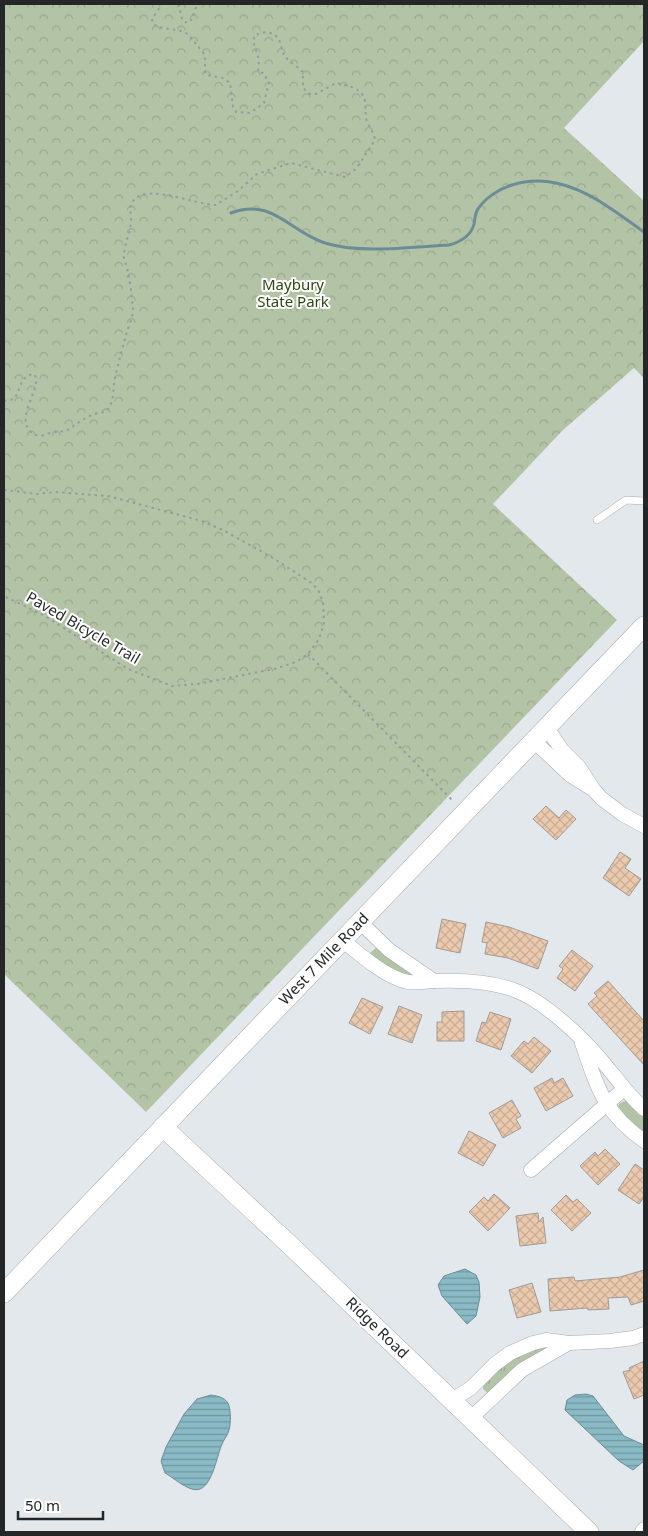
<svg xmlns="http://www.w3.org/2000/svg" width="648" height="1536" viewBox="0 0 648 1536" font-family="'Noto Sans',sans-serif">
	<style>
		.grass { fill: url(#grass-tufts) }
		.park { fill: url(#park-crowns) }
		.water { fill: url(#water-rules); stroke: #6b8e96 }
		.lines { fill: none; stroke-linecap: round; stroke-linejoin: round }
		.stream { stroke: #6b8e96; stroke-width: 3 }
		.building { fill: url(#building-cross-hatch); stroke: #a09b97 }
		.lane-casing { stroke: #a7acb0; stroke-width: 8 }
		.street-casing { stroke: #a7acb0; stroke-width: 15 }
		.secondary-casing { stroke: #a7acb0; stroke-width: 20 }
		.path { stroke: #979b9f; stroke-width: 2; stroke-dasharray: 2.5 4; stroke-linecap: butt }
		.lane { stroke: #fff; stroke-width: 7 }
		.street { stroke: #fff; stroke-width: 14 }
		.secondary { stroke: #fff; stroke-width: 19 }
		.labels { text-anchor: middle; stroke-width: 4; stroke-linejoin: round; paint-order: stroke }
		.park-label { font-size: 15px; fill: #2e4712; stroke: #fff }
		.street-label { font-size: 15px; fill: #242628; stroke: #fff }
	</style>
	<defs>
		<pattern id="grass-tufts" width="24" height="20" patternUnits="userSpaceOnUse" patternTransform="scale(1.25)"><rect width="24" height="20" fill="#b3c3a6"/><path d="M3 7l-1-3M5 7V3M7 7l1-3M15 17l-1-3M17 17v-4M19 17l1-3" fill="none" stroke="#9aa78f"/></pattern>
		<pattern id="park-crowns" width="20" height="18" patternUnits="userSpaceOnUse" patternTransform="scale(1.25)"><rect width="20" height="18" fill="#b3c3a6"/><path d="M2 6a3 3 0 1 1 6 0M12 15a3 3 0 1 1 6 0" fill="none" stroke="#9aa78f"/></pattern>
		<pattern id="water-rules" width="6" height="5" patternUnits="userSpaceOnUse" patternTransform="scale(1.25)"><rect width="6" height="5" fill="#89bac5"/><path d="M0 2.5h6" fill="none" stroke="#7097a0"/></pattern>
		<pattern id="building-cross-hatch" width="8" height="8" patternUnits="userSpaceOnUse" patternTransform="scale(1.25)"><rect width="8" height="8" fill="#ebc9ad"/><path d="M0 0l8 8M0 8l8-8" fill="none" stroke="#c9ac95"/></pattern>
	</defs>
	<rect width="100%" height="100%" fill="#e3e8ed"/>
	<!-- grass -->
	<g class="grass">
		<polygon points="376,948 413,973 415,978 391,971 370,957 370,953"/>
		<path d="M626,1101L630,1102L644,1116V1135L617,1110C618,1104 620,1102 626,1101Z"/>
		<polygon points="551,1346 488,1393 483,1389 483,1381 517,1354"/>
	</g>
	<!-- park -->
	<polygon class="park" points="4,4 644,4 644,41 564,128 644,201 644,378 634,368 562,431 493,504 617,620 146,1112 4,974"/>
	<!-- water -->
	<g class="water">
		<polygon points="465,1269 476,1275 479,1282 480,1297 476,1316 467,1324 442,1296 438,1285 444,1276"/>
		<polygon points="586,1394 593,1396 624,1436 644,1445 644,1461 633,1470 619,1461 565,1410 567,1400 575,1395"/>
		<path d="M211,1395C217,1396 224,1397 228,1403C231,1410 231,1423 229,1430C228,1435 224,1439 222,1444C217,1455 213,1484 200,1489C190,1493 174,1478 165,1473L161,1461L166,1447L184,1414L197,1399Z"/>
	</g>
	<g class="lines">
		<!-- stream -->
		<path class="stream" d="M231,213C272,197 290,232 325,243C360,254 412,247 449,245C460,242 471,236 474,224C475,219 475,213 478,209C485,198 499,189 512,185C562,169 605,204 644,232"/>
	</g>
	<!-- building -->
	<g class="building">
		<polygon points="546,806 559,818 566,810 576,819 556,840 533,819"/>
		<polygon points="620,852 631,859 625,868 641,879 629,896 603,878"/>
		<polygon points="442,919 466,924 460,953 436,948"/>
		<polygon points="486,922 509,927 548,941 538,969 508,958 485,954 487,943 482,942"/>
		<polygon points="572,950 593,966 575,991 557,978 563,969 559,966"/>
		<polygon points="608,981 644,1021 644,1065 588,1004 597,996 594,993"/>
		<polygon points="362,998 383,1007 370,1034 349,1023"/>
		<polygon points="399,1006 422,1015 412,1043 388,1034"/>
		<polygon points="464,1011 464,1041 437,1041 437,1022 442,1022 442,1012"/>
		<polygon points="490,1012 511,1019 501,1050 476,1041 482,1022 486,1023"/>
		<polygon points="534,1037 551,1051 532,1073 511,1056 524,1041 528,1044"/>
		<polygon points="552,1078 554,1083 563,1078 573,1096 546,1111 534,1088"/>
		<polygon points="512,1100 521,1116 516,1119 521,1128 503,1138 489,1113"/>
		<polygon points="469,1131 496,1145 483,1166 458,1153"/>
		<polygon points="605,1149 620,1164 598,1185 580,1166 595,1152 598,1156"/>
		<polygon points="635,1164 644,1170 644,1197 639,1204 618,1190"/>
		<polygon points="494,1194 510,1208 488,1231 469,1212 484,1197 488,1201"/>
		<polygon points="566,1195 573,1202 577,1199 591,1213 572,1231 551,1210"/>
		<polygon points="538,1213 539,1222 543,1217 546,1243 520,1246 516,1216"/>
		<polygon points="644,1270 644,1301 631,1305 628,1297 608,1298 609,1309 588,1310 587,1308 550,1311 548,1279 574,1277 575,1281 620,1277"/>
		<polygon points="532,1283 541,1312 517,1318 509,1290"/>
		<polygon points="644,1361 644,1395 634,1399 623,1372 630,1370 629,1368"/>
	</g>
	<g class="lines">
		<!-- lane casing -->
		<g class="lane-casing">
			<polyline id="lane" points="597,520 626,500 644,501"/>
		</g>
		<!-- street casing -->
		<g class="street-casing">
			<g id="street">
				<polyline points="547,728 562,750 579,767 594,790 601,798 622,814 644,826"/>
				<polyline points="534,741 570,775 591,788"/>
				<polyline points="360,922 389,950 434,981"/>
				<path d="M342,940C361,955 379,972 401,980C413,985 424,981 435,981C461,980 490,981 514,990C543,1000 582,1037 602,1061C616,1077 628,1095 644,1109"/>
				<path d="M582,1043C597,1087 604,1113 644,1141"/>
				<polyline points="531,1170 624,1089"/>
				<polyline points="452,1400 471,1388 495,1364 510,1353 533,1343 546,1340 569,1343 610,1341 633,1338 644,1334"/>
				<polyline points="471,1418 522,1370 569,1343"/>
				<polyline points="642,1532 644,1529"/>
			</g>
		</g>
		<!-- secondary casing -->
		<g class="secondary-casing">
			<g id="secondary">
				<polyline points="163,1127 291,1246 589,1532"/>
				<polyline points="4,1293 644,626"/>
			</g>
		</g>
		<!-- path -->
		<g class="path">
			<polyline points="179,4 181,16 183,21 188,23 192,19 197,4"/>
			<path d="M4,401L14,399C22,388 19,376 34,374C44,386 15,415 30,431C39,440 46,433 55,432C60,431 65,432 69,429C77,424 85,417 95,414C100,412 104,414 108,409C114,401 113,392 114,383C117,367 122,351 126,335C128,327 133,318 133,310C132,296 130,281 127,268C126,263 123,258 124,254C125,242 131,231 131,220C131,212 128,205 135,199C150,184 196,205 216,205L238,191L257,174L291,163L345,177L356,169L375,140C374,132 368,126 366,118C365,112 366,107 365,101C362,87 348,86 336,83L316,94H310L303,88V72L284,56L279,39L274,34L266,32L255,35L253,41L259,60L258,72L263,73L269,82L264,103L250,113L236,112L233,107L230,83L223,78L207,75L205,73V55L188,34L181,31L158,27L153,24L152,19L162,4"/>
			<polyline points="4,490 37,494 55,492 108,496 202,521 223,530 273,558 313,584 319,592 323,602 324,623 319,639 308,654 296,662 274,669 197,684 172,686 128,669 45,616 4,596"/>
			<polyline points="308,654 454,802"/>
		</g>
		<!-- lane -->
		<use href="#lane" class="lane"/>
		<!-- street -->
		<use href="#street" class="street"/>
		<!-- secondary -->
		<use href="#secondary" class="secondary"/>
	</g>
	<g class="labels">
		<!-- park labels -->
		<g class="park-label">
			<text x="293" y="290">Maybury<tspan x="293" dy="17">State Park</tspan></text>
		</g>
		<!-- street labels -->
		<g class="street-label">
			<text transform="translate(83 628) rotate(30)" y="5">Paved Bicycle Trail</text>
			<text transform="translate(324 959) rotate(-46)" y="5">West 7 Mile Road</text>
			<text transform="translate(377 1328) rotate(44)" y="5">Ridge Road</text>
		</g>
	</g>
	<!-- border -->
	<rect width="648" height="1536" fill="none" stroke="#242628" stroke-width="10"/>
	<!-- scale -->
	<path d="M18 1511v8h85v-8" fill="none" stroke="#242628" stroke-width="2.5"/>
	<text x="25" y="1511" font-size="15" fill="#242628" stroke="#ffffff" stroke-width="4" paint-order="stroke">50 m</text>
</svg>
